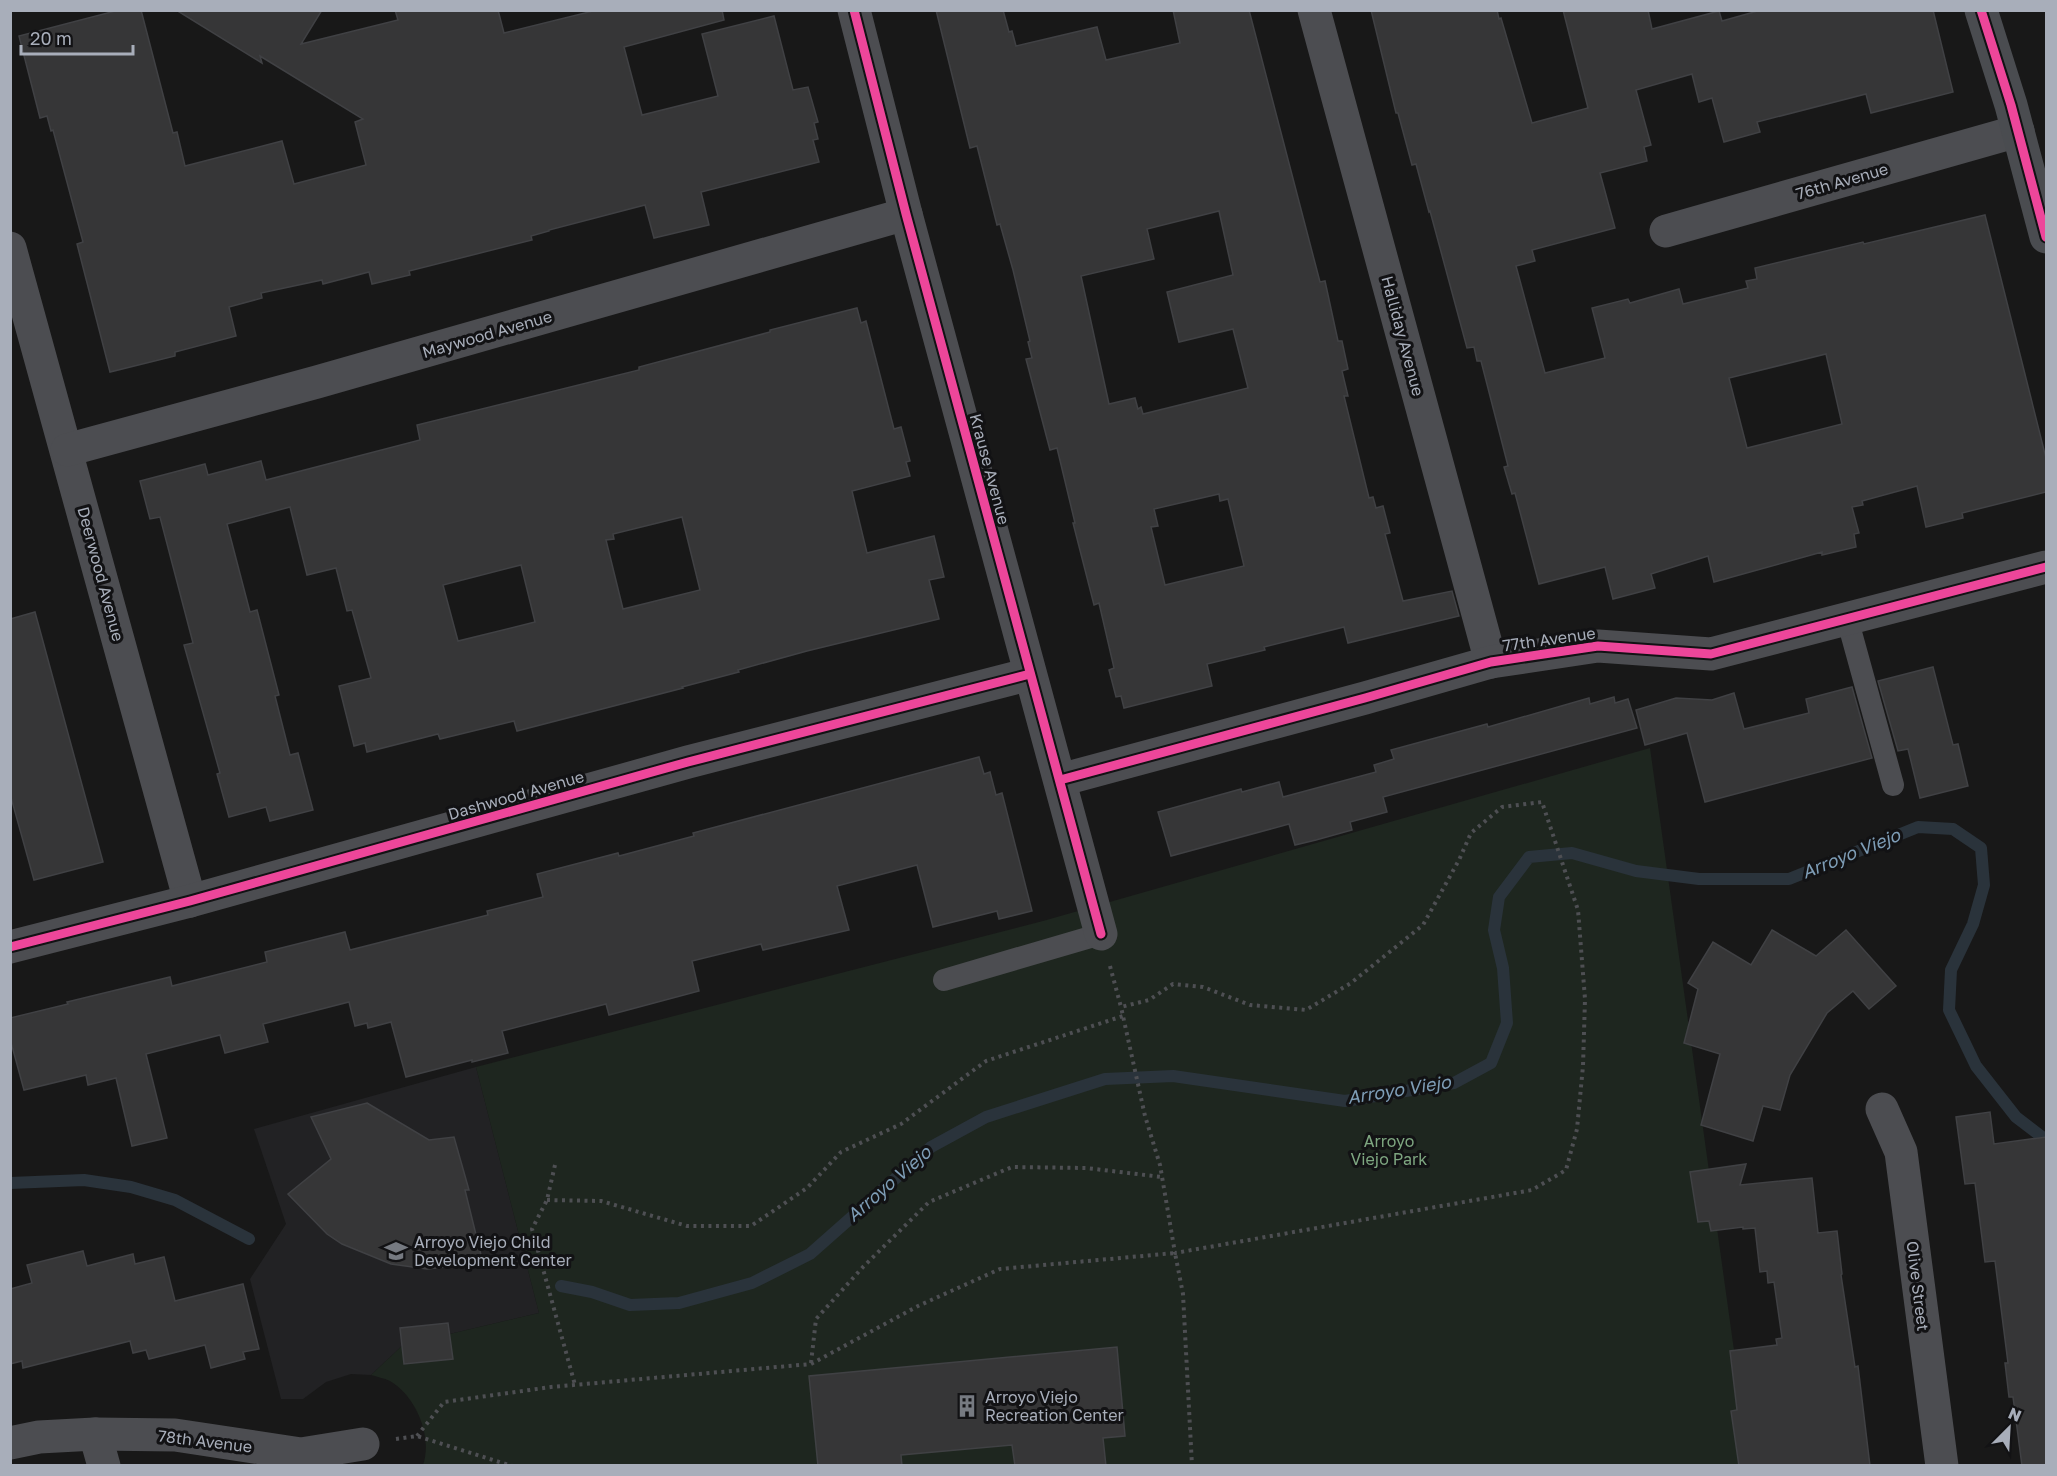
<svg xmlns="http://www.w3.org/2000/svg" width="2057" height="1476" viewBox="0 0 2057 1476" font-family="'Golos Text',sans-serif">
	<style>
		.built { fill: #222224 }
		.green { fill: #1e261f }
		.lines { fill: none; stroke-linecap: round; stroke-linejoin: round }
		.stream { stroke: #2a333b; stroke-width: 12 }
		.building { fill: #363637; stroke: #404144; stroke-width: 1.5; fill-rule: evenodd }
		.path { stroke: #4e4f53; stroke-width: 4; stroke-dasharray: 3 4.5; stroke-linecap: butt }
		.lane { stroke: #4c4d51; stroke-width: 22 }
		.street { stroke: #4c4d51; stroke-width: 33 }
		.secondary { stroke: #4a4c50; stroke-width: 33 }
		.cycleway-casing { stroke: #121214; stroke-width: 13 }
		.cycleway { stroke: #ed469a; stroke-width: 9 }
		.labels { text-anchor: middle; stroke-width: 6; stroke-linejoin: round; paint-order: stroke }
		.street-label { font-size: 16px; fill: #a8aeba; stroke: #121214 }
		.park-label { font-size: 16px; fill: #7ea680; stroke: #121214 }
		.poi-label { font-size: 16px; fill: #a8aeba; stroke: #121214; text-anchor: start }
		.water-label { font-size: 18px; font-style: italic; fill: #7e9db6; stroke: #121214 }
	</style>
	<rect width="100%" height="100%" fill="#181818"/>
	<!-- built -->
	<polygon class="built" points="476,1067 539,1313 403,1345 371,1375 351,1374 326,1382 303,1399 281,1399 250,1279 286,1224 254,1129"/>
	<!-- green -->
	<path class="green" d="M1650,748L1750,1465H423C433,1437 416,1396 390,1381C384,1378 377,1377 371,1375L403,1345L539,1313L476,1067L1043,921Z"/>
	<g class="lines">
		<!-- stream -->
		<g class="stream">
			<polyline points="10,1183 84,1180 131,1187 175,1200 249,1239"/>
			<polyline points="561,1286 592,1292 630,1305 679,1303 752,1283 810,1254 931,1147 986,1117 1105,1079 1173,1076 1345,1101 1454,1083 1491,1063 1507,1023 1503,968 1494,930 1499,897 1529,857 1572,853 1636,871 1699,879 1789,879 1918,827 1953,829 1981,848 1984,885 1973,924 1951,970 1949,1010 1976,1066 2016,1117 2046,1140"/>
		</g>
	</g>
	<!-- building -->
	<g class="building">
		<polygon points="119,10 141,10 173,133 177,132 185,166 282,141 294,184 366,165 355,122 363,119 260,56 262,63 176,10 322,10 301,44 398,20 395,10 498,10 504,33 597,10 722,10 724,20 624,47 642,115 718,96 702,34 774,16 793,90 808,87 818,122 814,123 818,139 813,140 819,162 701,192 709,225 654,238 645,205 549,230 549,231 531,236 532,240 409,271 410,275 372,284 369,272 323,284 322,280 261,293 262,298 229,307 236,336 175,352 175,356 110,372 77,244 83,242 53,130 51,131 47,116 40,118 19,36"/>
		<path d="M936,10H1003L1009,32L1012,31L1016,46L1097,27L1106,60L1180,43L1173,10H1249L1320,282L1325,281L1338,341H1342L1348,369L1342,371L1348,396H1344L1369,498L1373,497L1376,508L1383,506L1390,533L1385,534L1403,601L1452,591L1459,616L1348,643L1344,627L1264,647L1265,650L1207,664L1212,686L1124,708L1121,696L1116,697L1109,670L1114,668L1099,603L1094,605L1073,523H1075L1057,448L1050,450L1026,359L1032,358L1028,342L1030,341L1013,270L1000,224L997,225L977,146L970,148ZM1219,211L1233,275L1167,292L1179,342L1233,329L1248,388L1143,414L1141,407L1138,409L1135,398L1109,404L1081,276L1154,259L1147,229ZM1219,494L1220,501L1228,499L1244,566L1165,585L1151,527L1158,526L1154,509Z"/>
		<path d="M1371,10H1497L1499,19L1501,18L1532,123L1588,108L1563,10H1648L1652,29L1719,11L1722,21L1761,10H1933L1953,92L1871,113L1866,94L1757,122L1760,132L1724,142L1712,98L1699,102L1692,74L1636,90L1651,145L1644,147L1647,161L1600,173L1615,228L1532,250L1535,261L1516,266L1545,373L1605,358L1592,308L1628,299L1630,303L1679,289L1683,304L1748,288L1746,281L1757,279L1755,268L1863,242L1864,244L1985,215L2046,458V492L1962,513L1963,518L1926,527L1917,486L1862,501L1863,505L1852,507L1859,533L1854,534L1856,547L1822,555V552L1714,582L1708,556L1651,574L1655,588L1613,599L1605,567L1539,584L1515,493L1512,494L1504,467L1508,466L1481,361H1477L1474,347L1467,348L1430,211L1429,212L1416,164L1412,165L1398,113H1396ZM1826,354L1842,424L1747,448L1729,378Z"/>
		<path d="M857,308L861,323L866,321L894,429L901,427L910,461L906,462L910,476L852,491L867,553L934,536L944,577L929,580L939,619L807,651L738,670L739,672L682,687L683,688L517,731L514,721L440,739L438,734L367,752L365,743L354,746L339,686L371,678L352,610L347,611L336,568L307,575L290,507L227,524L250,612L257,610L279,695L275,696L290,755L298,753L313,810L270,821L266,807L229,817L217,774L220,773L184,645L193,643L160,517L150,519L140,481L205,464L208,475L261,461L266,480L420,440L417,425L639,370V367L770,332V330ZM682,517L700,590L623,609L606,540L614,539L613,534ZM521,565L535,622L458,641L443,585Z"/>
		<polygon points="35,612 103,862 34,880 10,794 10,619"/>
		<polygon points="1933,667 1953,745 1958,744 1968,786 1920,798 1908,749 1898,751 1878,681"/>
		<polygon points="1852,687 1872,758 1705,802 1687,733 1645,745 1636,710 1676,698 1712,700 1734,693 1744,729 1809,713 1806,699"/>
		<polygon points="1614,697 1615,703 1628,699 1637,728 1383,797 1387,812 1350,822 1352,830 1316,840 1295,845 1289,824 1171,856 1158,812 1241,789 1242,792 1279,782 1283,797 1376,772 1374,765 1394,759 1391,750 1487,724 1488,727 1589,698 1590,704"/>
		<polygon points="979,757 984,774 990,772 996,795 1002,793 1032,911 999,919 997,911 933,927 917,865 837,886 849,930 763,950 761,944 692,961 699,991 609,1015 606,1004 502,1031 508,1053 472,1062 472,1060 406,1077 391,1022 368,1028 367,1023 355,1026 349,1002 263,1024 268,1042 225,1053 220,1035 146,1054 167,1138 132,1146 116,1078 88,1085 86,1075 24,1090 10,1039 10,1018 68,1004 67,1002 170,977 172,986 267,962 265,952 345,932 350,950 488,915 487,911 543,897 537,874 618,853 619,856 694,836 693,833"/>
		<polygon points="1772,930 1816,956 1846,930 1896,986 1869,1009 1853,991 1827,1013 1790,1075 1780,1110 1763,1106 1753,1141 1701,1125 1720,1054 1684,1043 1698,989 1688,983 1713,942 1751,965"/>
		<polygon points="367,1103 429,1140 454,1137 469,1190 465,1190 483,1263 427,1269 391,1264 342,1244 327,1234 288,1194 331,1159 311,1117"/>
		<polygon points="1990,1112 1994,1144 2046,1137 2046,1466 2022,1466 2013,1397 2009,1397 2005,1363 2008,1363 1995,1261 1985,1262 1975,1183 1965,1184 1956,1117"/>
		<polygon points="1746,1164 1740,1185 1812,1178 1818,1233 1837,1231 1842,1274 1841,1275 1855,1367 1858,1366 1870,1466 1739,1466 1731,1411 1737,1410 1730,1351 1777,1345 1776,1339 1782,1338 1774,1282 1768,1283 1767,1271 1760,1272 1755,1228 1743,1229 1743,1227 1711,1231 1709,1221 1698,1222 1690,1172"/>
		<polygon points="83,1251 87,1266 133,1254 135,1264 164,1257 175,1301 243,1284 259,1349 243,1352 245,1359 211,1368 205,1345 149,1359 146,1350 133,1353 130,1341 23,1368 22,1361 10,1364 10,1289 32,1283 27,1265"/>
		<polygon points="448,1323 453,1359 404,1364 400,1328"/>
		<polygon points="1117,1347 1125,1436 1103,1438 1106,1466 1015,1466 1012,1445 901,1455 902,1466 818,1466 809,1376"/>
	</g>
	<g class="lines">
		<!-- path -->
		<g class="path">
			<polyline points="1110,966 1121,1007 1149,1000 1173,984 1203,987 1250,1005 1306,1010 1351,983 1423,925 1459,860 1471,833 1502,807 1542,802 1578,910 1585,999 1583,1066 1577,1129 1566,1170 1532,1190 1175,1253 1160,1165 1145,1116 1121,1007"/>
			<polyline points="555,1165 547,1200 532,1229 575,1385"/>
			<polyline points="547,1200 601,1201 687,1226 751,1226 807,1188 841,1152 901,1124 986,1061 1123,1016"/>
			<polyline points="811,1363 816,1319 863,1267 929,1202 1012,1167 1086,1168 1162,1177"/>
			<polyline points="417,1436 444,1402 551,1387 811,1364 918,1306 1000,1269 1175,1253 1183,1294 1192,1466"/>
			<polyline points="396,1439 417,1436 512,1466"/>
		</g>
		<!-- lane -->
		<g class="lane">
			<polyline points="1847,618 1893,785"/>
			<polyline points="944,980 1101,934"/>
		</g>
		<!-- street -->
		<g class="street">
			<polyline points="854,10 906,214 1101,934"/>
			<polyline points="1314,10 1491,662"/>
			<polyline points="1666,231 2018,131"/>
			<polyline points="10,248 190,901"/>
			<polyline points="67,450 317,382 906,214"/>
			<polyline points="1060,780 1365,698 1491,662 1598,646 1711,654 2046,567"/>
			<polyline points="10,947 190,901 688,762 1030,674"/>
			<polyline points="1882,1109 1901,1152 1942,1466"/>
			<polyline points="95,1434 104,1466"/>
			<polyline points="10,1443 39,1437 95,1434 175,1435 301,1454 363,1444"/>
		</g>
		<!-- secondary -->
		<polyline class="secondary" points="1981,10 2011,105 2046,237"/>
		<!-- cycleway casing -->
		<g class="cycleway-casing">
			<g id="cycleway">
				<polyline points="854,10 906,214 1101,934"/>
				<polyline points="1981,10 2011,105 2046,237"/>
				<polyline points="1060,780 1365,698 1491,662 1598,646 1711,654 2046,567"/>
				<polyline points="10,947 190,901 688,762 1030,674"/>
			</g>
		</g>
		<!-- cycleway -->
		<use href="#cycleway" class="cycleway"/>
	</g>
	<!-- icons -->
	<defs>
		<g id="school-bare" transform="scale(1.8)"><path d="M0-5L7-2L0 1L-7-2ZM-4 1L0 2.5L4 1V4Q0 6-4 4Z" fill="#767a81" stroke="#121214" stroke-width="2.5" paint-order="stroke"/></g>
		<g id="building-bare" transform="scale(1.8)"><path d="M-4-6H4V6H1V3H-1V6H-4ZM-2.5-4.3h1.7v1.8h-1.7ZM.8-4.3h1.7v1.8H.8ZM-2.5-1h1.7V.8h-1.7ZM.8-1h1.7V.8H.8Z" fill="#767a81" stroke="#121214" stroke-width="2.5" paint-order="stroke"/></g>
	</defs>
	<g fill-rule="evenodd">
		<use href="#school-bare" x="396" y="1251"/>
		<use href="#building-bare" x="967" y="1406"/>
	</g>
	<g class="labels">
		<!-- street labels -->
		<g class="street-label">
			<text transform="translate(1842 181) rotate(-16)" y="6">76th Avenue</text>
			<text transform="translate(487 334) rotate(-16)" y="6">Maywood Avenue</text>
			<text transform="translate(1403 336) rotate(75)" y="6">Halliday Avenue</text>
			<text transform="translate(990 469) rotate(75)" y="6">Krause Avenue</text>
			<text transform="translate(101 574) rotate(75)" y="6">Deerwood Avenue</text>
			<text transform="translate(1549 639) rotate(-8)" y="6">77th Avenue</text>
			<text transform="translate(516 795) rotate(-16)" y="6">Dashwood Avenue</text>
			<text transform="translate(1918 1286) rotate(83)" y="6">Olive Street</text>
			<text transform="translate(205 1441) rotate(7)" y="6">78th Avenue</text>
		</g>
		<!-- park labels -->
		<g class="park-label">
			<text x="1389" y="1147">Arroyo<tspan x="1389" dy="18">Viejo Park</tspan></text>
		</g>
		<!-- poi labels -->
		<g class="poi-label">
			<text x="414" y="1248">Arroyo Viejo Child<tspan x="414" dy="18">Development Center</tspan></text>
			<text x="985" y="1403">Arroyo Viejo<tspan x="985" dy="18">Recreation Center</tspan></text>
		</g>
		<!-- water labels -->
		<g class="water-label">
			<text transform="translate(1851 854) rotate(-22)" y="6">Arroyo Viejo</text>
			<text transform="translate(1399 1090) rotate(-9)" y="6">Arroyo Viejo</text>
			<text transform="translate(889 1184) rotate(-41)" y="6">Arroyo Viejo</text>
		</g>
	</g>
	<!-- border -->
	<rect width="2057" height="1476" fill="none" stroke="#a8aeba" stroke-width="24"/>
	<!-- north arrow -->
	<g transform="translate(2009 1428) rotate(24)" stroke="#121214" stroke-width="4.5" paint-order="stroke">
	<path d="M0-4.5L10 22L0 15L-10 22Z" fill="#a8aeba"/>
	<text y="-9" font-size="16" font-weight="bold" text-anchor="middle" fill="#a8aeba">N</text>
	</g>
	<!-- scale -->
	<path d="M21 45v9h112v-9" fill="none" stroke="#a8aeba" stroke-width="3"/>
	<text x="30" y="45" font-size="18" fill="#a8aeba" stroke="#121214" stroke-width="4.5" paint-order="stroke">20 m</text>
</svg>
